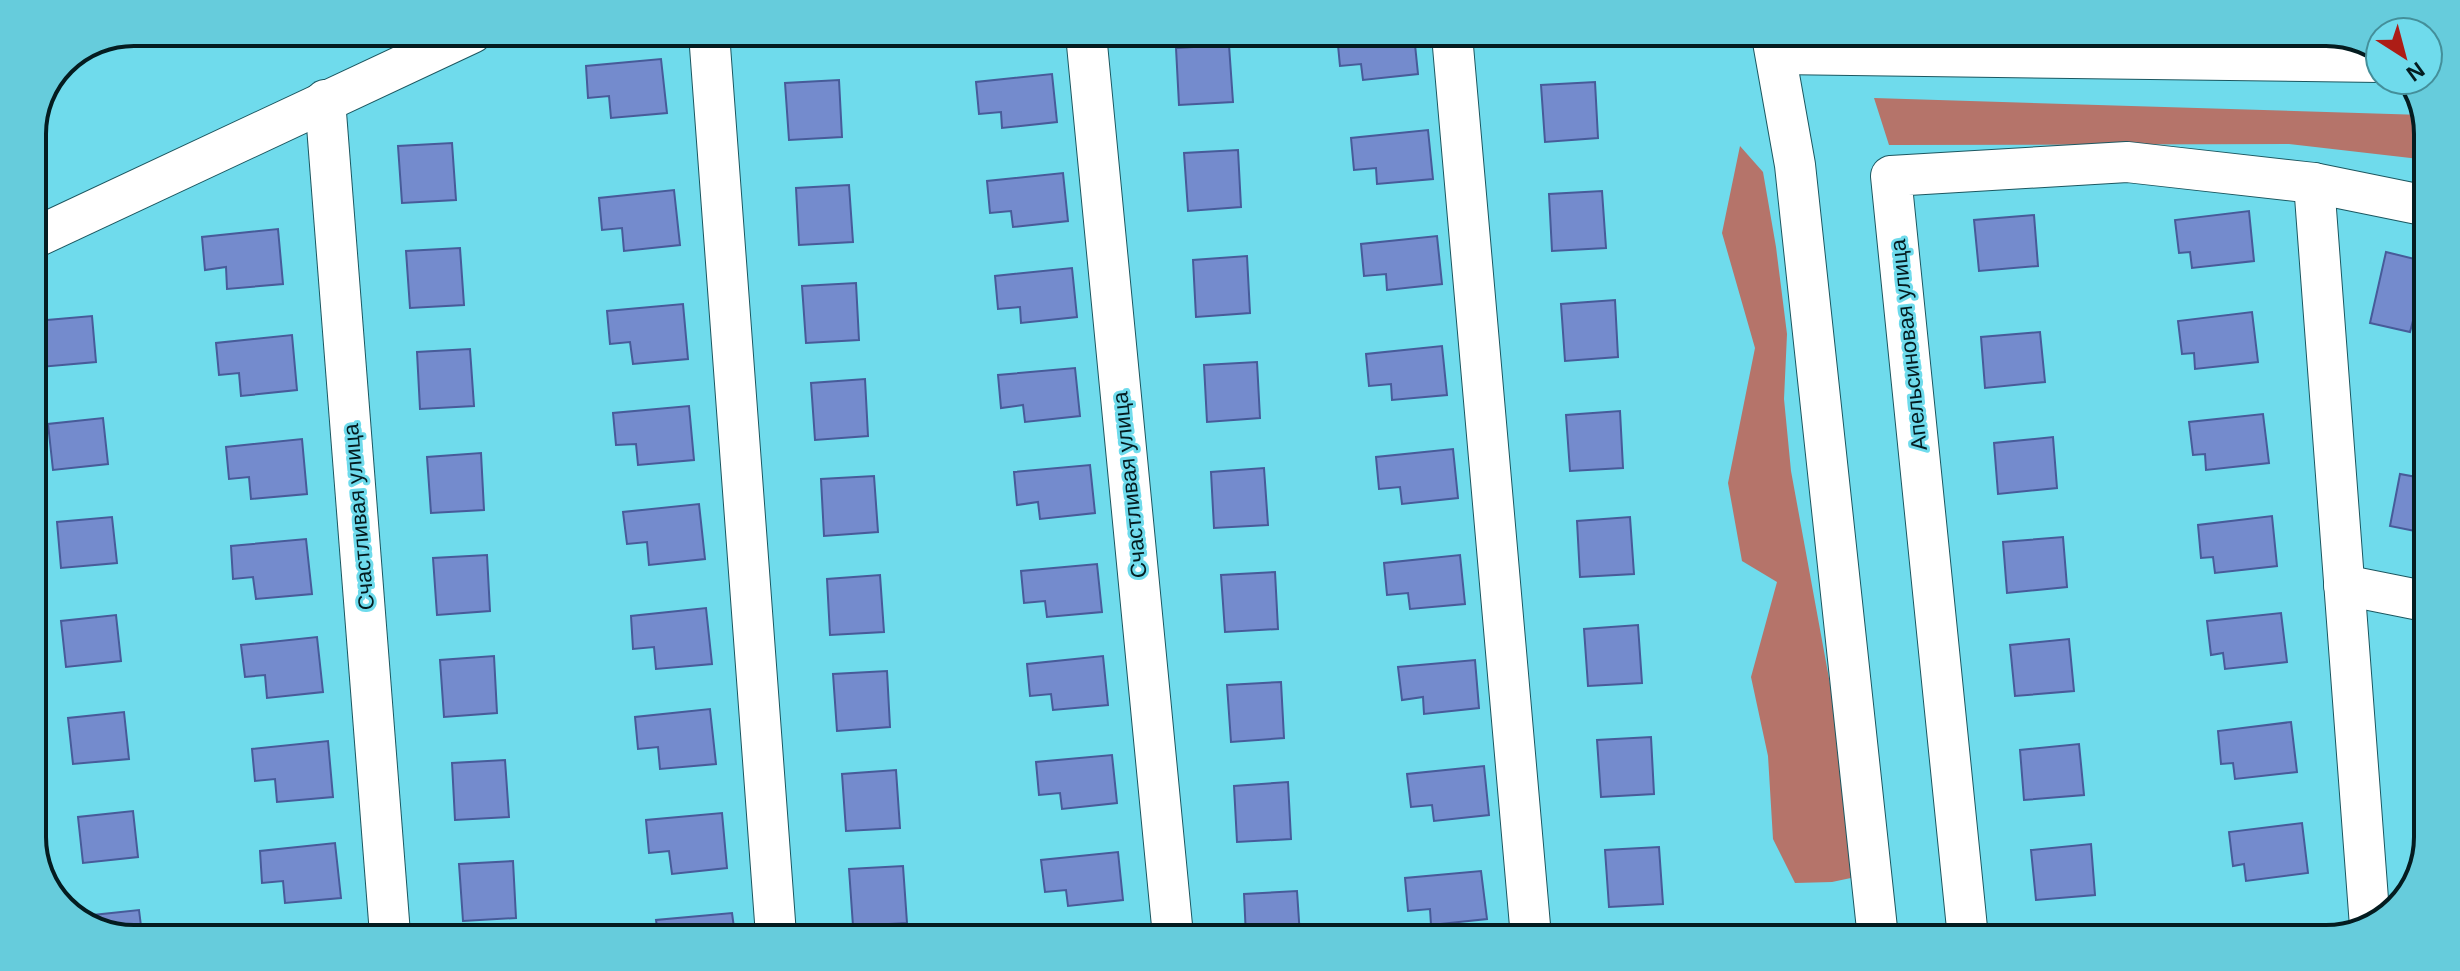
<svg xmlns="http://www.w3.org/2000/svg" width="2460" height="971" viewBox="0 0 2460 971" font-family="Arial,sans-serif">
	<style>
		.forest { fill: #b5746a }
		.building { fill: #748bcd; stroke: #475b99; stroke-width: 2 }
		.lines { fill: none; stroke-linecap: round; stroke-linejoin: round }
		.minor-casing { stroke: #1c5760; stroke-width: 42 }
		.minor { stroke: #fff; stroke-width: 40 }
		.labels { text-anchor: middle; stroke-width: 6; stroke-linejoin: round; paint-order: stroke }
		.street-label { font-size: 22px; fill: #041c20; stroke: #6fdbec }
		.rim { fill: none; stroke: #041c20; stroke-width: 4 }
	</style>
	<rect width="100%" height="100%" fill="#6fdbec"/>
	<!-- forest -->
	<g class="forest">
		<polygon points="1874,98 2423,115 2428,127 2428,160 2289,144 1889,145"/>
		<polygon points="1740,146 1763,172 1776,247 1787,334 1784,399 1791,471 1865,875 1832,882 1795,883 1773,839 1768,756 1751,677 1777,582 1742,561 1728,483 1755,348 1722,233"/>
	</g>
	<!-- building -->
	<g class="building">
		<polygon points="1337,35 1414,35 1418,74 1363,80 1361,64 1340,66"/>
		<polygon points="1229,45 1233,102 1179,105 1176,48"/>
		<polygon points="661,59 667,113 611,118 609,96 588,98 586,66"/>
		<polygon points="1052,74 1057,122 1002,128 1001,112 979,114 976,82"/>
		<polygon points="839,80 842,137 789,140 785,83"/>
		<polygon points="1595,82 1598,138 1545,142 1541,85"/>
		<polygon points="1428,130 1433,179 1377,184 1376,168 1354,170 1351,138"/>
		<polygon points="452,143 456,200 402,203 398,146"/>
		<polygon points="1238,150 1241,207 1188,211 1184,153"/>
		<polygon points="1063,173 1068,221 1013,227 1011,211 990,213 987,181"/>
		<polygon points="849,185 853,242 799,245 796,188"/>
		<polygon points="674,190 680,245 624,251 622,228 602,230 599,198"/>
		<polygon points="1602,191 1606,248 1552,251 1549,194"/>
		<polygon points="2249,211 2254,261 2192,268 2190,252 2179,253 2175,220"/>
		<polygon points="2034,215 2038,266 1979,271 1974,220"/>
		<polygon points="278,229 283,284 227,289 226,267 205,270 202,237"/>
		<polygon points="1437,236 1442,284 1387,290 1386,274 1364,276 1361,244"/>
		<polygon points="460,248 464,305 410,308 406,251"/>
		<polygon points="2386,252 2427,262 2426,320 2414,317 2410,332 2370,323"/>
		<polygon points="1247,256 1250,313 1196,317 1193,260"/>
		<polygon points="1072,268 1077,317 1021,323 1020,307 998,309 995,276"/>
		<polygon points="856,283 859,340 806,343 802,286"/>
		<polygon points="1615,300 1618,357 1565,361 1561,304"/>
		<polygon points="683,304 688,359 633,364 630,342 610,344 607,311"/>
		<polygon points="2252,312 2258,362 2195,369 2194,353 2182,354 2178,321"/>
		<polygon points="92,316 96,362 40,367 36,321"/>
		<polygon points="2040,332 2045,382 1985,388 1981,337"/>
		<polygon points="292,335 297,390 241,396 239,373 219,375 216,343"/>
		<polygon points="1442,346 1447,395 1392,400 1391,384 1369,386 1366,354"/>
		<polygon points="470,349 474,406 420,409 417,352"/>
		<polygon points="1257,362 1260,418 1207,422 1204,365"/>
		<polygon points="1075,368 1080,416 1025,422 1023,405 1001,408 998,375"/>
		<polygon points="865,379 868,436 815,440 811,383"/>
		<polygon points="689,406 694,460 638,465 636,444 616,445 613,413"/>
		<polygon points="1620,411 1623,468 1570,471 1566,415"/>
		<polygon points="2263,414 2269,463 2206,470 2205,454 2193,455 2189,422"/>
		<polygon points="103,418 108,464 53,470 48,424"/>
		<polygon points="2053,437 2057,488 1998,494 1994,443"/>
		<polygon points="302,439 307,494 251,499 249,477 229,479 226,447"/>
		<polygon points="1453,449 1458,498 1402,504 1400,487 1379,489 1376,457"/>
		<polygon points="481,453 484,510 431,513 427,457"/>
		<polygon points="1090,465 1095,513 1040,519 1038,502 1017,505 1014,472"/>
		<polygon points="2424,466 2425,533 2390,526 2400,474 2422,478"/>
		<polygon points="1264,468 1268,525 1214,528 1211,472"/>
		<polygon points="874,476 878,532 824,536 821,479"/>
		<polygon points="699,504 705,559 649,565 647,542 627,544 623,512"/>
		<polygon points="2272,516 2277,566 2215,573 2213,557 2201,558 2198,525"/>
		<polygon points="112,517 117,563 61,568 57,522"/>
		<polygon points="1630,517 1634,574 1580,577 1577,521"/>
		<polygon points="2063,537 2067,587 2007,593 2003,542"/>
		<polygon points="306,539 312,594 256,599 253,577 233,579 231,546"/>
		<polygon points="487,555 490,611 437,615 433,558"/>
		<polygon points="1460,555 1465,604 1410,609 1408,593 1387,595 1384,563"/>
		<polygon points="1097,564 1102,612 1047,617 1045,601 1024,603 1021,571"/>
		<polygon points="1275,572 1278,629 1225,632 1221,575"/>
		<polygon points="880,575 884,632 830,635 827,579"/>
		<polygon points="706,608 712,664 656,669 654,647 633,649 631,616"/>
		<polygon points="2281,613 2287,662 2225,669 2223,653 2211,655 2207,621"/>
		<polygon points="116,615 121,661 66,667 61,621"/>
		<polygon points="1638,625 1642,683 1588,686 1584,629"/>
		<polygon points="317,637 323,692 267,698 265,675 245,677 241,645"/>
		<polygon points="2069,639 2074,691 2015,696 2010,645"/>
		<polygon points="494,656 497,713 444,717 440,660"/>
		<polygon points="1103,656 1108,705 1053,710 1051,694 1030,696 1027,664"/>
		<polygon points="1475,660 1479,708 1424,714 1423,697 1402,700 1398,667"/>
		<polygon points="887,671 890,727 837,731 833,674"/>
		<polygon points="1281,682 1284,738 1231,742 1227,685"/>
		<polygon points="710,709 716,764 660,769 658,747 638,749 635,717"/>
		<polygon points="124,712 129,759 73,764 68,718"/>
		<polygon points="2291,722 2297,772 2235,779 2233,763 2221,764 2218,731"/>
		<polygon points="1651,737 1654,794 1601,797 1597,740"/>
		<polygon points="328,741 333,797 277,802 275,779 255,781 252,749"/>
		<polygon points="2079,744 2084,795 2024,800 2020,750"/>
		<polygon points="1112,755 1117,803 1062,809 1060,793 1039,795 1036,762"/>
		<polygon points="505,760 509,817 455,820 452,763"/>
		<polygon points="1484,766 1489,815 1434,821 1432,805 1411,807 1407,774"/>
		<polygon points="896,770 900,828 846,831 842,774"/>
		<polygon points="1288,782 1291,839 1237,842 1234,786"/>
		<polygon points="133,811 138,857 83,863 78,817"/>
		<polygon points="722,813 727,868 672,874 669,851 649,853 646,820"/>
		<polygon points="2302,823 2308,873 2246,881 2244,864 2233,866 2229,832"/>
		<polygon points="335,843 341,898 285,903 283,881 262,883 260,851"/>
		<polygon points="2091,844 2095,895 2036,900 2031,850"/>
		<polygon points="1659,847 1663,904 1609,907 1605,850"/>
		<polygon points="1118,852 1123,900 1068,906 1066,890 1045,892 1041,860"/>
		<polygon points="513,861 516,918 463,921 459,864"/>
		<polygon points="903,866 907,923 853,926 849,869"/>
		<polygon points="1481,871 1487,919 1431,925 1430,909 1408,911 1405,878"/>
		<polygon points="1297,891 1300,936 1246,936 1244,894"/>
		<polygon points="139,910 142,934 101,933 85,922 84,916"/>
		<polygon points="732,913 735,935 658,935 656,920"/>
		<polygon points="2316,927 2318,939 2243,939 2242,935"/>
	</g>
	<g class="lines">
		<!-- minor casing -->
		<g class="minor-casing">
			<g id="minor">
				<polyline points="709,33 776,935"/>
				<polyline points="1086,34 1173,936"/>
				<polyline points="1452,35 1531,937"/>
				<polyline points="1772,36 1795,165 1878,938"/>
				<polyline points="1776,54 2380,62"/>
				<polyline points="325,100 390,934"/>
				<polyline points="2314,183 2370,926"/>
				<polyline points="32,239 472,33"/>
				<polyline points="2344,585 2424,601"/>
				<polyline points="1968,938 1891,176 2127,162 2314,183 2427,206"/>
			</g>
		</g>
		<!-- minor -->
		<use href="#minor" class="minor"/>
	</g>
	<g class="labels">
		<!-- street labels -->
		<g class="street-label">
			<text transform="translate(1908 345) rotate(-96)" y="8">Апельсиновая улица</text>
			<text transform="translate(1129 485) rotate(-96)" y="8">Счастливая улица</text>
			<text transform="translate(358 517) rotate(-95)" y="8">Счастливая улица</text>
		</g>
	</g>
	<!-- crop -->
	<path d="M0 0H2460V971H0ZM134 46H2326A88 88 0 0 1 2414 134V837A88 88 0 0 1 2326 925H134A88 88 0 0 1 46 837V134A88 88 0 0 1 134 46Z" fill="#66ccdc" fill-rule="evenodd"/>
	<path class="rim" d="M134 46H2326A88 88 0 0 1 2414 134V837A88 88 0 0 1 2326 925H134A88 88 0 0 1 46 837V134A88 88 0 0 1 134 46Z"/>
	<!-- north arrow -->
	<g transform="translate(2404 56) rotate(144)"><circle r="38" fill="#6fdbec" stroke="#448f9a" stroke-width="2"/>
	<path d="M0-6L14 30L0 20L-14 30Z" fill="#ad1d16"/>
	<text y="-12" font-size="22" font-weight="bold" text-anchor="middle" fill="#041c20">N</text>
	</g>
</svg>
